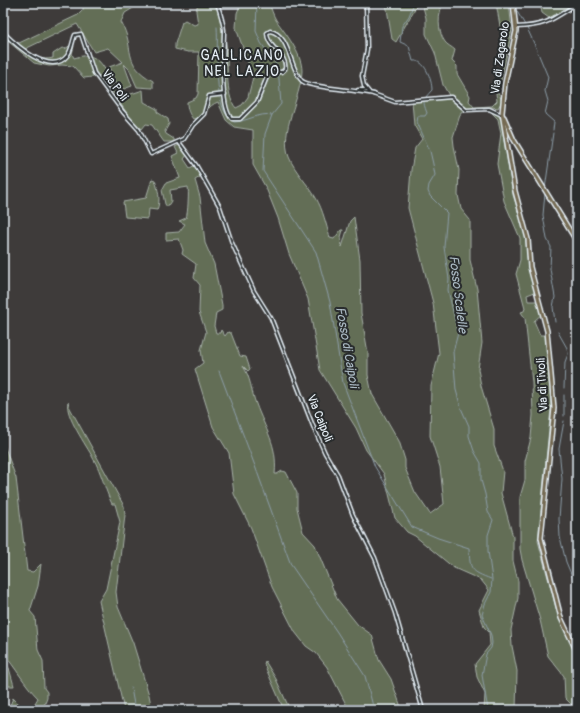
<svg xmlns="http://www.w3.org/2000/svg" width="580" height="713" viewBox="0 0 580 713" font-family="Pangolin,sans-serif">
	<style>
		.green { fill: #636e56; stroke: #a6b0a7 }
		.lines { fill: none; stroke-linecap: round; stroke-linejoin: round }
		.stream { stroke: #8c9da8; stroke-width: 1 }
		.minor-casing { stroke: #e8f1f8; stroke-width: 5 }
		.major-casing { stroke: #e8f1f8; stroke-width: 6 }
		.minor { stroke: #2a2d2e; stroke-width: 2 }
		.major { stroke: #746b52; stroke-width: 3 }
		.labels { text-anchor: middle; stroke-width: 4; stroke-linejoin: round; paint-order: stroke }
		.street-label { font-size: 12px; fill: #e8f1f8; stroke: #2a2d2e }
		.water-label { font-size: 13px; font-style: italic; fill: #aab9c3; stroke: #2a2d2e }
		.quarter-label { font-size: 14px; letter-spacing: 1px; fill: #e8f1f8; stroke: #2a2d2e }
	</style>
	<rect width="100%" height="100%" fill="#3e3b3a"/>
	<filter id="ink" filterUnits="userSpaceOnUse"><feTurbulence type="fractalNoise" baseFrequency=".025" numOctaves="2"/><feDisplacementMap in="SourceGraphic" scale="8" xChannelSelector="R" yChannelSelector="G"/><feConvolveMatrix kernelMatrix="1 2 1 2 8 2 1 2 1" color-interpolation-filters="sRGB"/></filter>
	<g filter="url(#ink)">
		<!-- green -->
		<g class="green">
			<path d="M83,3H136L138,5L125,13L121,22C136,49 121,63 153,81V88L137,87L129,69L124,64L132,86L118,91L109,67L123,62L108,48L94,52L77,24L25,49V51C34,56 42,61 53,58V54L62,48L65,49L72,44L74,46L72,54L74,58C106,47 105,80 122,97L143,90L144,102L157,109V112L168,119L169,124L165,131L166,134L174,139V142H164L152,125L146,124L142,129L130,118L106,82L100,76L84,78L73,66L62,65L49,66L34,63L3,37V29L16,42L19,43L78,15L83,10Z"/>
			<path d="M198,3H216L218,7C219,20 224,32 226,44C229,60 224,95 236,108L242,105L248,97L253,77L236,28L237,13L241,3H269C271,8 273,15 276,20C285,33 302,53 302,71C301,98 279,131 289,157C295,172 308,184 316,198C323,210 326,224 330,238L334,239L341,230H343L341,237L342,247L350,221L354,217L360,260L361,313L368,353V375L372,394L399,441L405,460V468L415,492L430,514L444,504L440,467L430,436L431,386L439,353L433,303L408,208L411,170L415,148L422,139L414,125L412,101L450,97L443,85L435,53L426,34V18L422,3H443C438,14 437,31 445,42C447,45 452,47 455,50L452,61L457,66V74L470,96L469,101L474,107L492,106L497,101L496,93L498,92L502,101L498,108C488,106 470,106 461,112L453,137L454,146L459,170L458,195L461,209L470,220V260L477,289L482,343L478,369L481,386L494,429V446L503,471L501,493L513,537V561L518,581V598L511,630L512,646L517,671L516,710H484L485,694L477,677L475,664L490,645L489,632L484,627L479,610L489,590L481,580L454,568L415,536L407,532L395,518L384,474L366,450L356,428L320,370L308,299L289,254L278,218L266,188L253,165V130L234,127L226,120L218,102C208,105 203,118 193,119C189,114 187,109 187,102L196,98L198,94L199,52H188L175,49V44L182,22L185,20L194,25L198,24L196,11Z"/>
			<polygon points="386,3 418,3 396,42 392,39"/>
			<path d="M496,3H509L512,30L501,80L497,83C505,48 502,37 496,3Z"/>
			<polygon points="540,3 576,3 549,18 542,13"/>
			<polygon points="489,110 498,115 503,123 504,141 513,195 525,231 529,270 535,292 527,295 528,301 538,301 542,314 534,321 540,335 546,335 551,408 538,541 558,615 577,657 577,710 574,710 573,706 565,698 564,676 548,656 540,620 522,560 520,549 520,497 525,480 525,461 531,438 533,415 532,383 525,318 521,312 524,311 525,308 516,274 520,260 520,238 504,201 497,164 501,133 499,124 498,119"/>
			<path d="M179,145L187,155L184,159L190,168L195,165L200,177L195,180L200,197L205,243L214,264L222,305V310L216,313L214,326L216,333H220L221,330L225,336L228,332L231,333L240,356L246,357L250,369L248,371L243,366C251,378 251,391 256,404C265,429 278,445 275,474H277L282,471L286,472L297,493V508L303,532L315,545L337,599L358,625L372,635L379,660L391,679L402,710H349L327,667L316,653L306,646L295,632L272,587L251,528L234,494L229,453L213,427L195,369L203,363L201,350L206,332L199,312L200,285L194,278L196,264L182,254L183,250L179,239L166,240V233L179,232L185,224L179,221L186,218C188,214 189,190 188,187L170,190L171,201L167,207L165,204L162,190L166,183L180,178L172,156L178,153L175,147Z"/>
			<path d="M152,179L155,180C158,189 161,200 157,210L149,209L148,219L125,217L123,202L146,198Z"/>
			<path d="M68,402L70,408L124,506L125,515L116,592L118,607L133,643L149,695L152,710H124L99,601L106,589L120,522L115,504H112C104,488 102,473 93,458C87,446 64,415 68,402Z"/>
			<path d="M3,442L16,478L27,571L33,572L41,564L38,586L30,611L35,617L38,650L43,661L44,688L47,692V698L44,706L57,708L59,710H31L38,698C24,684 16,668 3,653Z"/>
			<polygon points="3,661 9,668 14,686 3,686"/>
			<polygon points="265,661 276,679 290,710 284,710 264,664"/>
			<polygon points="13,698 25,710 8,710"/>
		</g>
		<g class="lines">
			<!-- stream -->
			<g class="stream">
				<polyline points="257,3 256,31 261,43 278,67 281,104 272,115"/>
				<path d="M414,3L409,16L402,26L400,42L409,46L413,61C425,59 432,80 432,90C423,100 422,100 427,113L425,116H418L417,122L430,151L433,164L435,175L429,185L428,191L430,196L447,213L444,247L449,279L448,290L458,333L453,352L456,390L461,408L469,426V436L474,451L481,463V480L485,494L488,512L493,520L488,535V551L492,579L491,592L485,604L482,615L491,635L492,643L491,648L486,654L482,675L488,710"/>
				<polyline points="515,3 515,8 525,25"/>
				<path d="M217,27C219,51 211,109 234,122C246,122 260,112 272,115L265,134L263,171L316,252L330,302L343,383L375,467L412,527L438,538L469,548C470,570 470,571 491,579"/>
				<polyline points="527,28 537,50"/>
				<polyline points="538,53 548,77 545,91 548,101 545,114 554,122 553,130"/>
				<polyline points="545,189 553,133"/>
				<polyline points="545,193 543,215 547,239 551,247 550,269 555,297 553,307 555,322"/>
				<polyline points="558,332 567,348 568,354 565,362 564,388"/>
				<polyline points="219,371 255,466 291,565 337,632 365,676 374,710"/>
				<polyline points="564,416 564,395"/>
				<polyline points="564,421 559,449 562,479 559,519 560,537 566,562 577,588"/>
				<polyline points="131,688 135,710"/>
			</g>
			<!-- minor casing -->
			<g class="minor-casing">
				<g id="minor">
					<path d="M217,3C220,12 223,21 224,30C224,48 219,107 232,119H240L257,102L269,72H282L285,69C288,54 267,48 267,33L270,31C290,34 290,70 302,81C310,88 359,90 374,94"/>
					<polyline points="223,3 227,3"/>
					<polyline points="366,3 367,49 362,76 364,86 369,92"/>
					<path d="M516,27C547,26 551,20 577,4"/>
					<path d="M3,32C15,44 50,77 67,56C72,50 72,42 75,35L81,34L94,73L123,112L139,130L151,154L184,139L193,125L204,114L209,96L225,94"/>
					<polyline points="358,90 367,90"/>
					<polyline points="373,94 395,102 451,97 466,110 489,109 502,115"/>
					<polyline points="179,142 196,165 220,207 232,243 254,291 271,318 313,426 325,453 338,475 353,515 375,558 395,613 423,710"/>
				</g>
			</g>
			<!-- major casing -->
			<g class="major-casing">
				<g id="major">
					<polyline points="513,3 516,31 505,83 502,113 515,191 528,239 530,267 547,331 554,408 541,538 561,618 577,652"/>
					<polyline points="504,117 514,140 577,242"/>
				</g>
			</g>
			<!-- minor -->
			<use href="#minor" class="minor"/>
			<!-- major -->
			<use href="#major" class="major"/>
		</g>
	</g>
	<g class="labels">
		<!-- street labels -->
		<g class="street-label">
			<text transform="translate(500 58) rotate(-82)" y="4">Via di Zagarolo</text>
			<text transform="translate(115 85) rotate(54)" y="4">Via Poli</text>
			<text transform="translate(542 385) rotate(-93)" y="4">Via di Tivoli</text>
			<text transform="translate(320 418) rotate(68)" y="4">Via Caipoli</text>
		</g>
		<!-- water labels -->
		<g class="water-label">
			<text transform="translate(459 294) rotate(83)" y="5">Fosso Scalelle</text>
			<text transform="translate(348 347) rotate(80)" y="5">Fosso di Caipoli</text>
		</g>
		<!-- quarter labels -->
		<g class="quarter-label">
			<text x="242" y="60">GALLICANO<tspan x="242" dy="16">NEL LAZIO</tspan></text>
		</g>
	</g>
	<!-- margin -->
	<rect width="580" height="713" fill="none" stroke="#2a2d2e" stroke-width="16"/>
	<rect x="8" y="8" width="564" height="697" fill="none" stroke="#e8f1f8" stroke-width="1.5" filter="url(#ink)"/>
</svg>
